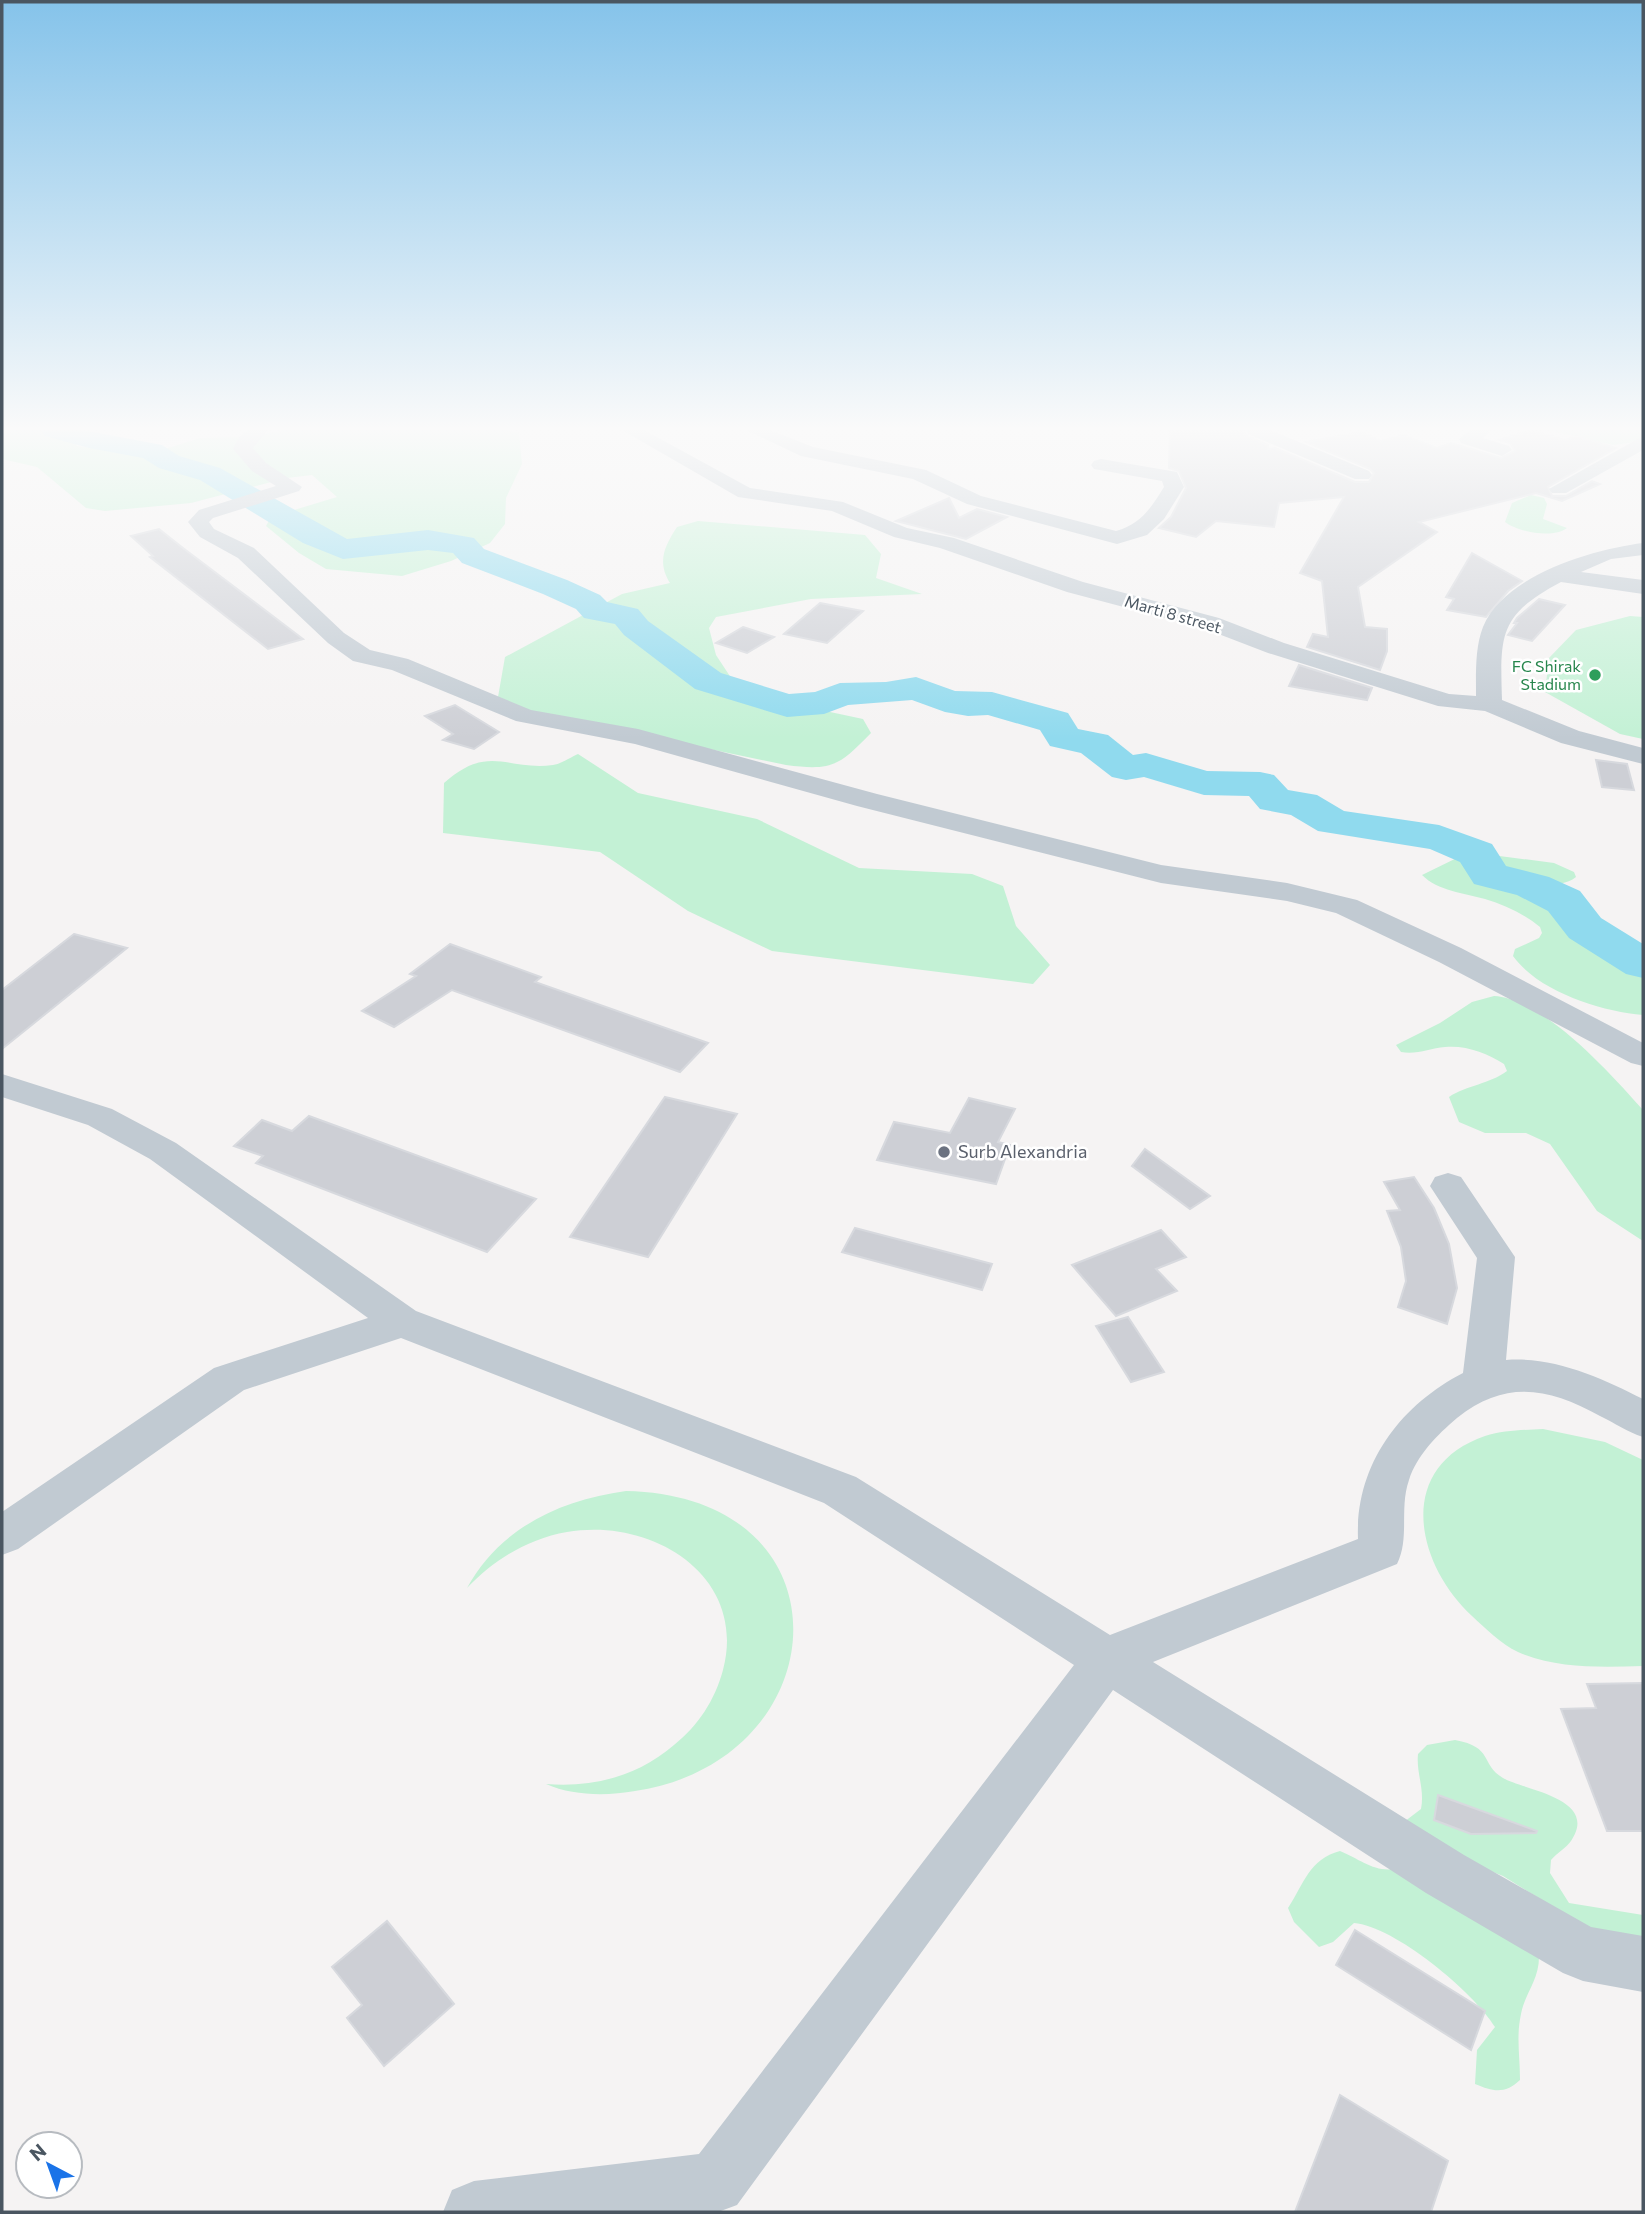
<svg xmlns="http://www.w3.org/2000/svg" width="1645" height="2214" viewBox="0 0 1645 2214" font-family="Commissioner,sans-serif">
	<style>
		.green { fill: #c3f1d5 }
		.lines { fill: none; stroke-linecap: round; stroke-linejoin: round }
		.river { fill: #90daee; fill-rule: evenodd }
		.building { fill: #cdcfd5; stroke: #d7d9de; stroke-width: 2 }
		.minor { fill: #c1cad2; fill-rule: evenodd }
		.leisure-dot { fill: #2e9e5b; stroke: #fff; stroke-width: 2.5 }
		.worship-dot { fill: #6b7280; stroke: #fff; stroke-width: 2.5 }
		.labels { text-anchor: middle; stroke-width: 5; stroke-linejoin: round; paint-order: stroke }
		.far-street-label { font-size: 16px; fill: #4a5661; stroke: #fff }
		.far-leisure-label { font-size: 16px; fill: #27864d; stroke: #fff; text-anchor: end }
		.worship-label { font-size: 18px; fill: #5b616d; stroke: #fff; text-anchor: start }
	</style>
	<rect width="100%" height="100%" fill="#f5f3f3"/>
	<!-- green -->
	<g class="green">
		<polygon points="2,430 78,430 71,434 77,446 116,451 162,450 200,438 252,437 283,430 508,430 519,433 522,464 506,498 505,524 490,543 451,561 402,576 326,569 299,553 266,526 271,517 337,497 312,475 287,478 191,503 105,511 86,508 37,467 2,459"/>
		<polygon points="1547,430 1643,430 1643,441 1613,445"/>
		<path d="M1531,495L1544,498L1547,504L1543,519L1567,528C1553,539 1518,532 1505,522L1512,503Z"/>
		<path d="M698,521L865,535L881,554L876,578L922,594L811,599L716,617L709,628L716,655L741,693L863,719L871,733C839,766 832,771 786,765L510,707L498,697L505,657L622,594L670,583C657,562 664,547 677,527Z"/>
		<polygon points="1630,616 1643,617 1643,739 1620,734 1545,692 1549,658 1576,630"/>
		<path d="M578,754L638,793L757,819L859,868L972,874L1003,886L1016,926L1050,965L1033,984L772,951L688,911L600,852L443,833L444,783C489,743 507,771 553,765C561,764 571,757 578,754Z"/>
		<path d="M1469,852L1554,863L1574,872L1576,877C1567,885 1555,882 1545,889L1547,895L1585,928L1643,968V1015C1601,1011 1539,992 1513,956L1515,949L1539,938L1542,933L1540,927C1524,914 1505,905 1485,899C1464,893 1438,891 1422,875Z"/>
		<path d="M1494,996C1544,999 1610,1073 1643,1110V1241L1597,1211L1550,1144L1526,1133H1485L1459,1122L1449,1097C1467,1085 1490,1084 1507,1071L1504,1064C1487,1053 1466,1045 1445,1047C1430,1048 1417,1055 1401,1052L1396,1045L1440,1023L1472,1002Z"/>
		<path d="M1543,1429L1605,1442L1643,1460V1666C1600,1667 1558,1669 1518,1652C1501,1644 1485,1628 1472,1616C1415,1563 1395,1467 1485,1436C1504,1430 1524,1430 1543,1429Z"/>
		<path d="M626,1491C857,1496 838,1761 635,1791C607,1796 573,1796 546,1784C593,1788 638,1776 674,1745C698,1726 715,1700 723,1670C748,1575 651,1517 567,1532C527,1539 494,1560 467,1588C500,1528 560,1500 626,1491Z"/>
		<path d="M1455,1740C1494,1747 1480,1764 1503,1778C1523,1790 1600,1798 1571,1841C1566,1848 1557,1853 1551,1860L1550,1873L1569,1903L1643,1915V1954H1630L1503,1876L1488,1870L1539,1957C1539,1980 1525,1993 1521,2014C1516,2037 1520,2056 1520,2080C1505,2094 1494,2092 1475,2084L1477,2050L1495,2027C1474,1992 1394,1926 1354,1923L1333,1942L1319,1947L1294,1922L1288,1908C1304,1884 1309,1859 1340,1851C1362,1860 1375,1874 1400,1868V1825L1421,1809C1425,1789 1416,1773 1418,1754L1427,1745Z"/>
	</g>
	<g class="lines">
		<!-- river -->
		<polygon class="river" points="41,430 83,430 162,445 179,456 220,468 347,539 428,530 474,538 484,549 567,580 600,595 607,602 638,609 648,621 721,673 789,694 815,692 840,683 886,682 916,677 955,691 992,692 1068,713 1078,729 1108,735 1133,755 1146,753 1207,771 1260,772 1274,775 1288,790 1317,795 1344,811 1439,825 1492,844 1506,866 1549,877 1580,891 1601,918 1643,944 1643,978 1626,974 1569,938 1548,911 1517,895 1474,884 1460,862 1430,849 1318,831 1291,815 1260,809 1249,796 1204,795 1144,777 1126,780 1112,777 1081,753 1050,746 1040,730 988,715 968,716 945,712 912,700 848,705 824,714 787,717 695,689 624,635 615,624 584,618 576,609 543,594 462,563 453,553 428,550 343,559 303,543 200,480 159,468 143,458 89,448 45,436"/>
	</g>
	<!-- building -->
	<g class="building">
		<polygon points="1170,430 1243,430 1247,436 1268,445 1268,449 1275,448 1355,482 1369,482 1374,473 1370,469 1306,442 1361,432 1381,441 1403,435 1437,448 1451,443 1501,458 1515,451 1510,443 1499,440 1530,430 1565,440 1576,436 1616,448 1548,487 1552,496 1566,496 1592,481 1600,484 1562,501 1536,493 1419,522 1437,532 1358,587 1365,627 1387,629 1387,651 1380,670 1307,647 1313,634 1328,637 1322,581 1300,573 1344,497 1279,503 1274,527 1216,521 1196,537 1159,528 1171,517 1186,488 1179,471 1169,468"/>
		<polygon points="949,498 959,518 977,509 1007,517 966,539 896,521"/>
		<polygon points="159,529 183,548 303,639 268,649 150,557 153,556 131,536"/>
		<polygon points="1472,553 1522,581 1508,591 1486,617 1447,610 1454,599 1446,597"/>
		<polygon points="1539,599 1565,605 1532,641 1508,635 1517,623 1514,623 1517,618"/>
		<polygon points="820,603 863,611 827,643 784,634"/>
		<polygon points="743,627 774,637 747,653 716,643"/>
		<polygon points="1299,665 1372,688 1367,700 1289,686"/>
		<polygon points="455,705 499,732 474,749 443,740 453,734 425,716"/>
		<polygon points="1596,760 1627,764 1634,790 1602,787"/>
		<polygon points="74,934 127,948 2,1049 2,990"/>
		<polygon points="450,944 541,977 535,982 708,1043 680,1072 452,990 394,1027 362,1011 416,976 410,974"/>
		<polygon points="665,1097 737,1114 648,1257 570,1237"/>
		<polygon points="969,1098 1015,1109 998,1142 1010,1145 996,1184 877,1160 894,1122 950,1133"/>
		<polygon points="309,1116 536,1199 487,1252 256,1163 263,1156 234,1146 262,1120 292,1131"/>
		<polygon points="1145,1149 1210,1196 1190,1209 1132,1166"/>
		<polygon points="1414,1177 1434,1208 1449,1244 1457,1288 1447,1324 1398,1307 1406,1281 1401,1247 1387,1211 1400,1210 1384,1182"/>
		<polygon points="855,1228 992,1264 982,1290 842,1252"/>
		<polygon points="1161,1230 1186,1257 1156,1269 1177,1291 1116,1316 1072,1265"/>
		<polygon points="1128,1317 1164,1372 1131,1382 1096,1326"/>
		<polygon points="1643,1683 1643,1831 1607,1831 1561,1709 1596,1708 1587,1684"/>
		<polygon points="1438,1795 1537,1831 1536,1833 1471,1834 1434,1820"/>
		<polygon points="387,1921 454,2004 384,2066 347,2018 362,2005 332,1967"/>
		<polygon points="1355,1930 1485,2011 1471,2050 1336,1965"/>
		<polygon points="1340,2095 1448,2161 1431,2212 1295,2212"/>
	</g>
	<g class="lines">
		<!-- minor -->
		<g class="minor">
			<polygon points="248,430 268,430 253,448 266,463 302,487 299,491 213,518 209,522 214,529 254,548 344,633 370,650 408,659 531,710 638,729 877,794 1161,865 1287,883 1357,900 1461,948 1643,1043 1643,1066 1631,1063 1439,962 1336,913 1287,901 1161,883 857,806 635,744 516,721 392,670 353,661 328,643 238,558 200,537 188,522 199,510 276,486 252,471 233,449 239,437"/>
			<path d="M622,430H644L750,488L843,502L907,528L954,538L1083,582L1219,618L1284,643L1449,694L1476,696C1476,673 1475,647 1483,627C1504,575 1594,549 1643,543V555L1611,559L1581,572L1643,580V594L1561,582C1499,615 1500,634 1502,700L1579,731L1643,748V764L1561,743L1485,711L1438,706L1268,653L1203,628L1067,592L940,548L894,537L832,511L738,497Z"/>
			<path d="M746,430H770L813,447L926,470L981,496L1116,531C1141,524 1151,508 1164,487L1162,481L1094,469L1091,465L1094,461L1101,459L1177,472L1184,487L1164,519L1147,535L1117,544L967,504L913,479L801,456Z"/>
			<polygon points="1246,430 1270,430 1369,471 1372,475 1369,479 1355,479 1248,434"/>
			<polygon points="1470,430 1491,430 1483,438 1509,446 1512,450 1502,456 1461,443 1459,439"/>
			<polygon points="1643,436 1643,450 1566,493 1552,493 1549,489"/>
			<path d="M2,1074L112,1109L176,1143L416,1311L856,1477L1110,1635L1358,1539C1355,1466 1399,1406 1463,1373L1477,1258L1430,1186L1435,1177L1448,1173L1461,1177L1515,1257L1506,1360C1553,1356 1602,1378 1643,1399V1437C1627,1432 1615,1423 1600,1416C1549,1388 1506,1379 1457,1418C1437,1435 1417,1455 1409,1480C1399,1508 1410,1538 1397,1564L1153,1662L1464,1855L1591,1927L1643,1936V1992L1583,1981L1563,1973L1426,1893L1113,1690L737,2205L718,2212H443L452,2190L474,2181L699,2154L1074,1665L824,1503L401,1338L244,1390L18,1549L2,1555V1512L214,1368L368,1318L150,1159L88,1125L2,1097Z"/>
		</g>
	</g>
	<!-- sky -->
	<linearGradient id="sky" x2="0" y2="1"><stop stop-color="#85c3ea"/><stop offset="0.58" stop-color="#fafafa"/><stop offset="1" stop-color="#fafafa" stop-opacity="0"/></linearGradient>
	<rect width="1645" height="739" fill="url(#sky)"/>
	<!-- markers -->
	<circle class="leisure-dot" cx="1595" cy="675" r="7"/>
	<circle class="worship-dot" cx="944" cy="1152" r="7"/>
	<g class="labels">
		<!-- far-street labels -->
		<g class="far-street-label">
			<text transform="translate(1173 614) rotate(16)" y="6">Marti 8 street</text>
		</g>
		<!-- far-leisure labels -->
		<g class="far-leisure-label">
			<text x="1581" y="672">FC Shirak<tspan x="1581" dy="18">Stadium</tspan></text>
		</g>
		<!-- worship labels -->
		<g class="worship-label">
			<text x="958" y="1158">Surb Alexandria</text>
		</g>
	</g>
	<!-- border -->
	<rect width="1645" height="2214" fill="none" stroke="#4a5661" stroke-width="7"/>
	<!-- north arrow -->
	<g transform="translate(49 2165) rotate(319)"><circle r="33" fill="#ffffff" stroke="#b7bbc0" stroke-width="2"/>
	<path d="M0-5L12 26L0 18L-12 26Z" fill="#1a73e8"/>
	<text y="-10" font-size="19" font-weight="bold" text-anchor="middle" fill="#4a5661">N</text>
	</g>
</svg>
